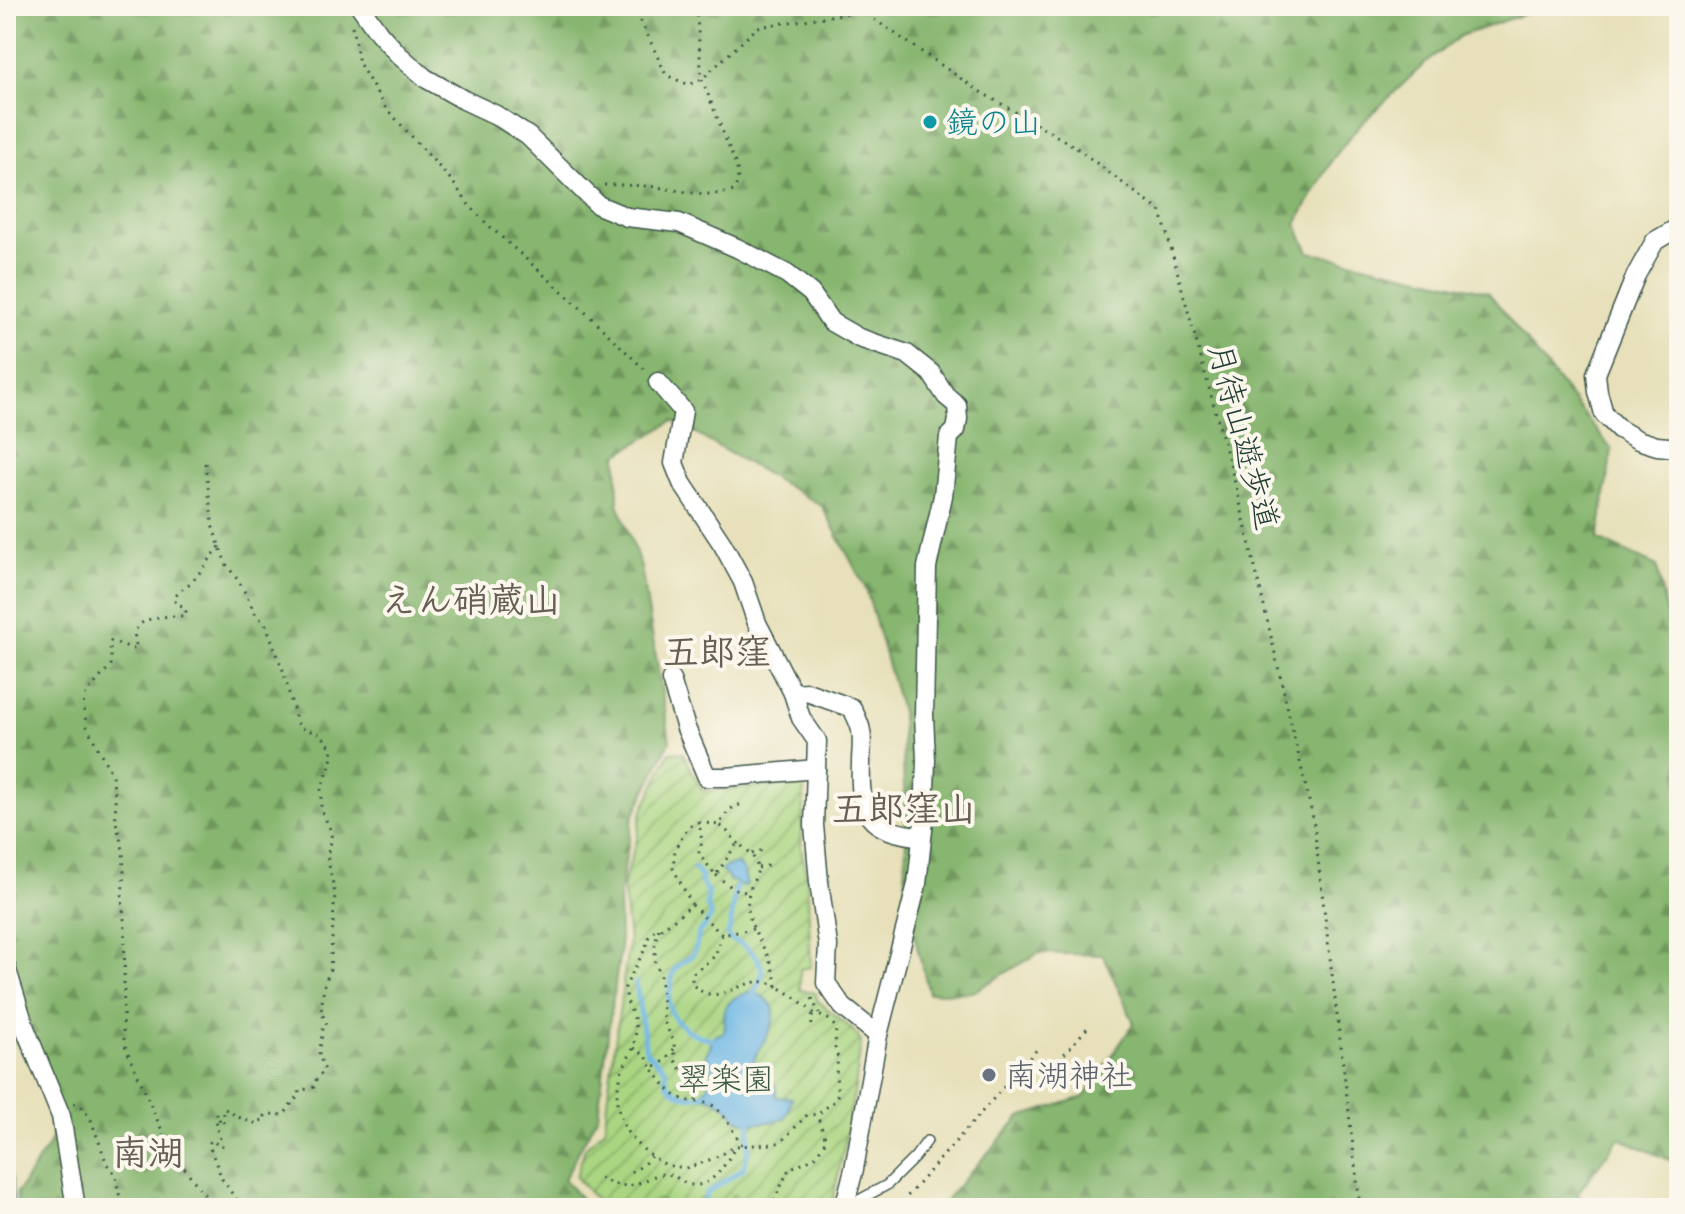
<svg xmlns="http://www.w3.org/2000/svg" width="1685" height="1214" viewBox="0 0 1685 1214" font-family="'Indie Flower','Klee One',sans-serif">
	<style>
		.forest { fill: url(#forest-firs); stroke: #537a52; stroke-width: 2 }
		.garden { fill: url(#garden-furrows); stroke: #64895a; stroke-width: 2 }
		.water { fill: #6cb6e4; stroke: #467a8c; stroke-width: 2 }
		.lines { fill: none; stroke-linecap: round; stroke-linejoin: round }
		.stream { stroke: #6cb6e4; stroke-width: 5 }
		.service-casing { stroke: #3d5548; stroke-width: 12 }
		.minor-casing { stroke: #3d5548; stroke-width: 21 }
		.path { stroke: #3d5548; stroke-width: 3; stroke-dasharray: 2 6; stroke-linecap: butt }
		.service { stroke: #fff; stroke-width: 9 }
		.minor { stroke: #fff; stroke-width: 18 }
		.culture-dot { fill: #0f9aa8; stroke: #fbf7ec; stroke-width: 3 }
		.worship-dot { fill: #6b7280; stroke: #fbf7ec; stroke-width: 3 }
		.labels { text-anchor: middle; stroke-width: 8; stroke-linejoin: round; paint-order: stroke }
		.culture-label { font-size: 32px; fill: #0d838f; stroke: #fbf7ec; text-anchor: start }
		.street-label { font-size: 32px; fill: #1f3d34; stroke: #fbf7ec }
		.worship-label { font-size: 32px; fill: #5b616d; stroke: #fbf7ec; text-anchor: start }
		.park-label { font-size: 32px; fill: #3b5b43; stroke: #fbf7ec }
		.quarter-label { font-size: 36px; font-weight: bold; fill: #675e54; stroke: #fbf7ec }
	</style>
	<defs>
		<pattern id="forest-firs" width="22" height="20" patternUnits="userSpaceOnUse" patternTransform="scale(2)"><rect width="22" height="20" fill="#87b66f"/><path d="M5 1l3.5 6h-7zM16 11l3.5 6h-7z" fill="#6e955c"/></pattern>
		<pattern id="garden-furrows" width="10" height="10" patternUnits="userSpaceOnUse" patternTransform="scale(2)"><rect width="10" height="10" fill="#aad581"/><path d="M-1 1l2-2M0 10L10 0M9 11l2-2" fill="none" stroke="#8aae6a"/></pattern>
	</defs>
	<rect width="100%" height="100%" fill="#fbf7ec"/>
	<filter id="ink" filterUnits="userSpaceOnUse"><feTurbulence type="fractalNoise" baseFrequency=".0125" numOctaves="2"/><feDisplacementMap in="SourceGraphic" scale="16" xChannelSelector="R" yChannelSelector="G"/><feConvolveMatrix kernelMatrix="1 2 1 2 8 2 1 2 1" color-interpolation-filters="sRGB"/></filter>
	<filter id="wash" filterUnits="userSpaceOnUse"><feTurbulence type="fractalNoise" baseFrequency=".006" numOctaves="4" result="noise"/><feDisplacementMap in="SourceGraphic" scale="32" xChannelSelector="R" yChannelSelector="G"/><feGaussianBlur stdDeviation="1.8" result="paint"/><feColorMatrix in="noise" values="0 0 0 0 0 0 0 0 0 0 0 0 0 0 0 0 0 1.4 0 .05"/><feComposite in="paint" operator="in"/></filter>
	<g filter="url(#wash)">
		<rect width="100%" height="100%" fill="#e7e0ba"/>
		<!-- forest -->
		<polygon class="forest" points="6,6 1567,6 1524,14 1460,36 1422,66 1357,128 1332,160 1296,224 1309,252 1488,292 1612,450 1598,539 1657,566 1672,645 1679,644 1679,1164 1619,1138 1577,1194 1592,1208 941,1208 951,1194 1020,1117 1084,1097 1134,1023 1103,955 1039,953 973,992 929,993 905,899 906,834 901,711 866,589 822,506 673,421 617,455 618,503 641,567 670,741 633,817 619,896 620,951 611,1011 598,1115 564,1179 584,1202 584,1208 17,1208 17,1193 53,1138 44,1088 6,1026"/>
		<!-- garden -->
		<polygon class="garden" points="670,752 683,753 702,791 802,784 804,791 801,847 807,879 811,967 800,969 800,990 815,993 817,1000 854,1031 861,1042 856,1081 845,1143 831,1208 786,1208 786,1206 770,1198 758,1208 733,1195 725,1208 706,1208 705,1200 699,1200 686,1208 657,1200 643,1208 603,1208 576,1177 585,1148 605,1129 607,1101 629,940 623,885 637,839 641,814"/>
		<!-- water -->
		<g class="water">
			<polygon points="738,864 743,870 747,885 742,887 733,881 729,881 728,877 721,871 727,866"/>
			<path d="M755,992C760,995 768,999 771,1004C782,1020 761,1044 754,1059L757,1067L768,1072L770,1083L776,1086V1097L792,1098L789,1110L784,1119C772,1122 749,1127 738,1119C735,1117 733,1112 729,1109C720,1101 712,1097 700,1096L713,1079L712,1068L706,1054L711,1045L710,1038L724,1032C726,1025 723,1017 725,1010C730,997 743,993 755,992Z"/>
			<polygon points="6,1158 12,1181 13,1203 8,1208 6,1208"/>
		</g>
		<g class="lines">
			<!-- stream -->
			<g class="stream">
				<path d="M694,868L702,878L701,882L708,893L707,905L711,916L704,928L700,930C698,935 696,951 693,954C688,960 678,964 674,971C672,975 672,980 671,984C667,1000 668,1014 681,1025C689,1032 700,1038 710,1038L715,1042"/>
				<path d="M737,886C731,902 734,918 728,934L730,939C744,944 767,960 761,978C759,984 755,989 753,996"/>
				<path d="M636,983L646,1051L665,1069L667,1084C678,1096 691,1100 706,1093"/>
				<polyline points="702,1208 707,1193 743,1169 748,1152 750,1118"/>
			</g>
		</g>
	</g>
	<g filter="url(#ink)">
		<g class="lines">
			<!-- service casing -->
			<g class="service-casing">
				<polyline id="service" points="844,1208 887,1185 915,1157 927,1141"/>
			</g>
			<!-- minor casing -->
			<g class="minor-casing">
				<g id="minor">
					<polyline points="360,6 379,33 399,55 425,78 464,100 496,115 528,136 598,205 627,217 679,223 737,248 787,274 811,293 831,322 859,338 907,354 931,373 946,396 957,405 958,419 956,430 949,437 943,496 927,567 924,715 926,760 924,821 917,884 878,1035 854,1169 844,1208"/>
					<polyline points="1679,227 1655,241 1636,275 1596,374 1598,392 1604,414 1619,429 1638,440 1657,446 1679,448"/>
					<polyline points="658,382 683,411 674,463 682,483 723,545 743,582 757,623 793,693 801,718 817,741 814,825 819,882 828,945 826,983 843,1007 878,1035"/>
					<polyline points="671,680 686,728 707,777 726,777 816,769"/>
					<path d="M793,693L807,692L852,708C855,715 860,723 861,731C863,741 861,753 861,763C859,817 868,830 922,837"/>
					<polyline points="6,967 25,1028 61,1116 76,1208"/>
				</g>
			</g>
			<!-- path -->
			<g class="path">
				<polyline points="634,6 666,75 689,85 702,79 758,27 862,11 979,91 1074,146 1161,212 1238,494 1313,818 1359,1196 1358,1208"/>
				<polyline points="862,11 874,6"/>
				<polyline points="352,26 359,63 384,106 452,181 469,205 487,224 583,310 645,370"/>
				<path d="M604,185C622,185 638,185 656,187C683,191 708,198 734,191L738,181L737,168L702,79L696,6"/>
				<path d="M205,463L213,528L226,564L240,583L255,613L266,625L283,670L296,720L300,728L321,734L332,749L331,763L321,790V809L330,829L332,839L327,855L335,894L330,969L324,986L321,1011L327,1025L323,1028L319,1055L325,1071L317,1077L314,1087L299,1091V1097C292,1099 289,1110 283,1115L268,1114L265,1116L266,1119L260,1121L257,1124L242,1119L225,1109H223V1122L220,1124L219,1116L216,1114L217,1129L222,1145L221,1147L211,1140L209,1144L210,1148L222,1179L242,1208"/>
				<polyline points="699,822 719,825"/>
				<path d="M739,844L724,828L719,825C725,815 732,803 745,805"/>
				<polyline points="752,854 760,851 767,852"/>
				<polyline points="758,868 771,865"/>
				<path d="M716,875C726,883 735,892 749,892"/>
				<polyline points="692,905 722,935 753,929"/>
				<polyline points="659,929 655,941 655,963 660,973 664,1022 674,1042 675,1060 682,1071 697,1084 696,1101"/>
				<path d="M722,935L715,956L692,974V984C721,1014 745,968 777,986C774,973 771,961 764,949C755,932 744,914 749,893C751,884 757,877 758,868L752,854L739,844L735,846L716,875L700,856L699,852L702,842L699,822L689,826L678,844L675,850L673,868L692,905L663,928L654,931L648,938L646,947L625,987L627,1001L634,1018L636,1031L634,1047L622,1070L617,1091V1104L625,1129L636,1143L651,1156L666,1165L685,1168L697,1165L721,1155L736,1146L773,1144L781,1142L808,1114L817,1115L833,1102L838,1094L836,1074L838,1058L835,1048L836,1028L830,1020L814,1013L795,997L777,986"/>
				<polyline points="812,998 819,1014"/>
				<polyline points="812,1025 811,1019 814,1013"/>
				<polyline points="634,1048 646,1056 652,1068"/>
				<path d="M674,1049L663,1062L652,1068C663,1083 671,1099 691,1101C696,1102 705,1102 710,1104C722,1109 735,1135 742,1145"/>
				<polyline points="1059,1060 1088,1027"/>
				<polyline points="74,1103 83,1108 91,1120 107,1164 115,1174 122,1208"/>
				<polyline points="631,1172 642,1166 651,1156"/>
				<path d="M600,1178C614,1186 626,1188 641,1182C649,1179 656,1174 665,1174C674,1174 680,1181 688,1184C710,1191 726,1164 734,1149"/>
				<polyline points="774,1201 789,1169 815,1157 826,1140 817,1115"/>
				<path d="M214,1208L169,1147L126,1048L123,1034L125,929L122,899L124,870L123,850L116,822L115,795L112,775L87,727L83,705L86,694L111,665V651L109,644L111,641L134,649L137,648C125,616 162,616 184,616L186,612L183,606L176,604L174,598L181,590L193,581L221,545"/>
				<polyline points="897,1208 1040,1046"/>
			</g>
			<!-- service -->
			<use href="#service" class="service"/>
			<!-- minor -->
			<use href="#minor" class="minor"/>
		</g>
	</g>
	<!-- markers -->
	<circle class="culture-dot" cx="930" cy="122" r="8"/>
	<circle class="worship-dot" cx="989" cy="1075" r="8"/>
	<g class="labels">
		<!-- culture labels -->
		<g class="culture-label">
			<text x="946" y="133">鏡の山</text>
		</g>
		<!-- street labels -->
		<g class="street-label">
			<text transform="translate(1244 436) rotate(75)" y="11">月待山遊歩道</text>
		</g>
		<!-- worship labels -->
		<g class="worship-label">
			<text x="1005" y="1086">南湖神社</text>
		</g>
		<!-- park labels -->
		<g class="park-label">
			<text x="726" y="1090">翠楽園</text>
		</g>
		<!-- quarter labels -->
		<g class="quarter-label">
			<text x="471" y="612">えん硝蔵山</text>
			<text x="717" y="664">五郎窪</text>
			<text x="904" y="821">五郎窪山</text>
			<text x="148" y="1165">南湖</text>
		</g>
	</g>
	<!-- margin -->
	<rect width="1685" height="1214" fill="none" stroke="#fbf7ec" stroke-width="32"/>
</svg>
